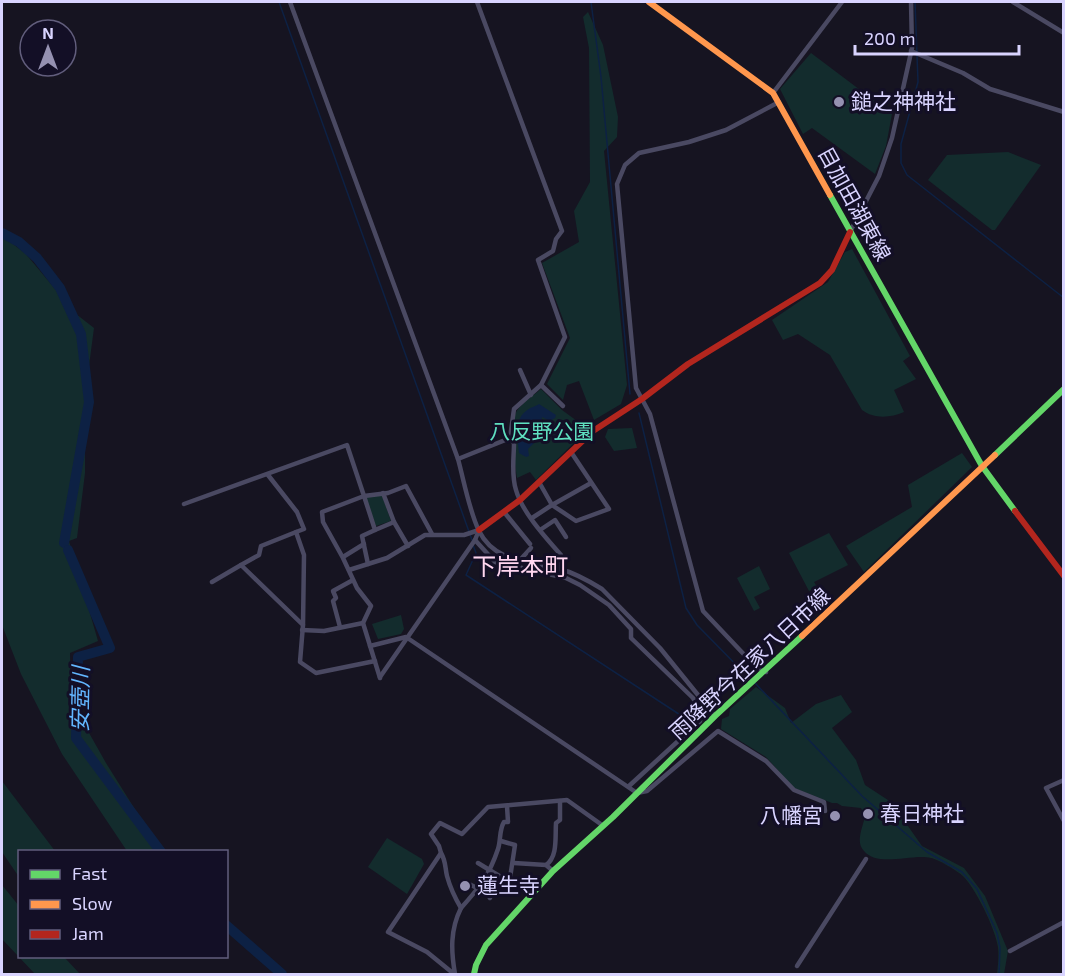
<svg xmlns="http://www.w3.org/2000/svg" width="1065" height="976" viewBox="0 0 1065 976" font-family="'Exo 2','Noto Sans JP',sans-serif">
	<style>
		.green { fill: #132c2d }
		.water { fill: #0d2144 }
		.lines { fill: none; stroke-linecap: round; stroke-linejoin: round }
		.stream { stroke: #0d2144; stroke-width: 1.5 }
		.river { stroke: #0d2144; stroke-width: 10 }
		.street { stroke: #4a4962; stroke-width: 4.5 }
		.fast { stroke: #63d668; stroke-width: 6 }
		.slow { stroke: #ff974d; stroke-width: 6 }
		.jam { stroke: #b3261e; stroke-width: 6 }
		.poi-dot { fill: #9591b1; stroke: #130f26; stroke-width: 2 }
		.labels { text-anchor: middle; stroke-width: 6; stroke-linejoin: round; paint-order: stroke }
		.poi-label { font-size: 21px; fill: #d9d4ff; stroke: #130f26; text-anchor: start }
		.street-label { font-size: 21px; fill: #d9d4ff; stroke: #130f26 }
		.park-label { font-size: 21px; fill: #5fe0c0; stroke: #130f26 }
		.water-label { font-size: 22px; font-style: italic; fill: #62b6ff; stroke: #130f26 }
		.quarter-label { font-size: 24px; fill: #ffd6f0; stroke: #130f26 }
	</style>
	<rect width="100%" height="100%" fill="#161421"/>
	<!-- green -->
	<g class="green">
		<polygon points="588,12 603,45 618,117 617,137 604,151 627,385 621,404 594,420 579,381 567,385 563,400 547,384 570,338 542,263 579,242 574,211 590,182 589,48 583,17"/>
		<polygon points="811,53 892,114 886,146 875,174 812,128 803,134 780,89"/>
		<polygon points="1008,152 1041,165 995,230 992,230 928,180 947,155"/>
		<polygon points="2,236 25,253 76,314 94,328 85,396 85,473 77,538 69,541 98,641 70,653 71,701 106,763 161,851 127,851 62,754 21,674 2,625"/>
		<path d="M852,249L910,356L903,361L916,379L894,390L904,412C890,418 874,419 862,410L830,355L798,334L783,340L772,320L828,282L845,252Z"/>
		<path d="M541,389L562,410L588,429L536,480L530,472L517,478C515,461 506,422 519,408C525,401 534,395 541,389Z"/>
		<polygon points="632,428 637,448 614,451 605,437 608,429"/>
		<polygon points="962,453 972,467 864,572 846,546 912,507 908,485"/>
		<polygon points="382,495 391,521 376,526 365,497"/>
		<polygon points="829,533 848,565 814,582 817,587 809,591 789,553"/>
		<polygon points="759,566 770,589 754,597 760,608 754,611 737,578"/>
		<polygon points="401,615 404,629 401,634 378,639 372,624"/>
		<path d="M756,687L785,708L791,723L816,704L841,695L852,712L832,728L856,760L865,785L891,802L922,846L964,868L985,896L1008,951L1004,974H997C998,965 999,956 998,947C995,928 976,889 963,876C959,872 938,859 931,858C913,853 878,868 864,851C855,842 863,827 865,816L861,808L842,806L837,803H832L794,788L766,757L721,729L722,719L729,716L730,709Z"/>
		<polygon points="2,781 55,851 20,852 19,877 2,852"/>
		<polygon points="387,838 422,859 424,864 407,894 368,867"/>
		<polygon points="2,885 19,906 20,956 64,957 80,974 35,974 2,939"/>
	</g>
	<!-- water -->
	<path class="water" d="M539,404L556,415L555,418L550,421L542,417L541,426L543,428L564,427L563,430L558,433L549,430L545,432L528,449L529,456L526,457L519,453C518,439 513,421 526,411C530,407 535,407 539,404Z"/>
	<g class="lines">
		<!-- stream -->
		<g class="stream">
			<polyline points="279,2 472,540"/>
			<polyline points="591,2 601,77 630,394"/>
			<polyline points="915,2 918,82 901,144 901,163 907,175 1064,298"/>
			<polyline points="639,413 686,608 697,625 751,680"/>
			<path d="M563,428C573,423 577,429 587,427"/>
			<polyline points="473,545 476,553 466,575 691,722"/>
			<polyline points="755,683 862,796 927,852 962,872 977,889 997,933 1000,948 999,974"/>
		</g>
		<!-- river -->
		<g class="river">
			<polyline points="2,233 19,242 37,258 60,288 81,334 89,402 64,543"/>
			<polyline points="68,550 110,648 78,657 76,738 161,852"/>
			<polyline points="226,925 282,974"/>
		</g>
		<!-- street -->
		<g class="street">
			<path d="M290,2L458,459C464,481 469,510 479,531C495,563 529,561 560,569C575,573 589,581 602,589L660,648L715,716"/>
			<polyline points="1013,2 1064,33"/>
			<polyline points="911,51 963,73 990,89 1064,112"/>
			<polyline points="773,93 842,2"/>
			<polyline points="850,232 879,176 892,138 912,48 911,2"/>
			<polyline points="520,370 531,395"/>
			<polyline points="541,385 563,406"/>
			<path d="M510,438L514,443C514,457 511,475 516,490C522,512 546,538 561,555L559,569"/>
			<polyline points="458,459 510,438 514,409 541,385 565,337 538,260 553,251 556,239 562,231 477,2"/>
			<polyline points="268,475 297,512 304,529 296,532 304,555 303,625"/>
			<polyline points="539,482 552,505 591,483"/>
			<polyline points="383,493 394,522 408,546"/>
			<polyline points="184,504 347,445 364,496 322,512 323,522 343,558 357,588 371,606 363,623 380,678"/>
			<polyline points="504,512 530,544"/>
			<polyline points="532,518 552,505 576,521 609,509 571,452"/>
			<polyline points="375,530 394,522"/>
			<polyline points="540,530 555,520 566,537"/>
			<path d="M475,540L495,562L566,578L580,585L609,605L631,629V638L693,698C698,706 702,712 700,721L629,786"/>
			<polyline points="343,557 364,544"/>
			<polyline points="520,560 531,548"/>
			<polyline points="368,564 362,536 375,530 364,496 388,493 406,486 432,534"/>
			<polyline points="241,565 259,555 261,546 296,532"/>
			<polyline points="349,570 387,558 425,535 464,535 479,530"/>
			<polyline points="212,582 241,565 303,625 300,662 316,673 375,661"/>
			<polyline points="340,627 333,601 336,598 333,591 353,580"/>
			<polyline points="302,630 324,631 363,623"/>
			<polyline points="370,646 406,637 637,793 647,791 718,731 766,761 794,790 824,802 825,811"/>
			<polyline points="766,672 754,665 703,611 650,414 636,388 617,184 625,165 639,153 689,142 726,130 779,102"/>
			<polyline points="380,677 475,540 479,530"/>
			<polyline points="1064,780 1046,788 1064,821"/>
			<polyline points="441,853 439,846 431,834 440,823 462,834 488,807 567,800 602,825"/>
			<polyline points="478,863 501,877 510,878 515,845 501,841"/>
			<polyline points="514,863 546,865 553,871"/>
			<path d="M546,865C558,857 555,837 556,823L560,820V801"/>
			<polyline points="465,882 487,893 490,898"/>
			<path d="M461,908C479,888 489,876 498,849C501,840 499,830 504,822H508L507,806"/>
			<polyline points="1010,951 1064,922"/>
			<polyline points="797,966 866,859"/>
			<path d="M454,974L427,952L388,932L441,853C446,861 445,868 447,876C450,887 455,898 461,908C450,930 451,951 455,974"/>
		</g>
		<!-- fast -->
		<g class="fast">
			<polyline points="830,195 982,466 1015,511"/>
			<polyline points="995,455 1064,389"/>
			<polyline points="474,974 476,965 486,945 553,871 613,817 715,716 802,636"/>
		</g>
		<!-- slow -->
		<g class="slow">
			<polyline points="649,2 773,93 830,195"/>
			<polyline points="802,636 995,455"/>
		</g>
		<!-- jam -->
		<g class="jam">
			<polyline points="1015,511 1064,576"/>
			<polyline points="479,530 520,500 593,431 642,399 688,364 820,283 832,270 850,232"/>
		</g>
	</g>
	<!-- markers -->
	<g class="poi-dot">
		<circle cx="839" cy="102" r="6"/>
		<circle cx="868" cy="814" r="6"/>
		<circle cx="835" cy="816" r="6"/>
		<circle cx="465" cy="886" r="6"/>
	</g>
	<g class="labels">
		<!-- poi labels -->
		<g class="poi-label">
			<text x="851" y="109">鎚之神神社</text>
			<text x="880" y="821">春日神社</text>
			<text x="823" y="823" text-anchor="end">八幡宮</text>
			<text x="477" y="893">蓮生寺</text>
		</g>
		<!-- street labels -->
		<g class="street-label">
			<text transform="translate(854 204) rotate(61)" y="7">目加田湖東線</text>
			<text transform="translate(750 664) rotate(-43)" y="7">雨降野今在家八日市線</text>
		</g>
		<!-- park labels -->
		<g class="park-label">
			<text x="542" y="439">八反野公園</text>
		</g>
		<!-- water labels -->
		<g class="water-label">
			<text transform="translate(80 699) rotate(-89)" y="8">安壺川</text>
		</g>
		<!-- quarter labels -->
		<g class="quarter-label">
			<text x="520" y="575">下岸本町</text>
		</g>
	</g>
	<!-- border -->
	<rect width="1065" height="976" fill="none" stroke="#d9d4ff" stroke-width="6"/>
	<!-- legend -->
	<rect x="18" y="850" width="210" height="108" fill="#130f26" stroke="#625e7d" stroke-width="1.5"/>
	<rect x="30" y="870" width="30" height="9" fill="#63d668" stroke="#625e7d" stroke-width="1.5"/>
	<text x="72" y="880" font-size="18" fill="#d9d4ff">Fast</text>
	<rect x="30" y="900" width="30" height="9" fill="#ff974d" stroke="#625e7d" stroke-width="1.5"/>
	<text x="72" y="910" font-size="18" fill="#d9d4ff">Slow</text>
	<rect x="30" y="930" width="30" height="9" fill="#b3261e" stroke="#625e7d" stroke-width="1.5"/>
	<text x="72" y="940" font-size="18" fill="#d9d4ff">Jam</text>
	<!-- north arrow -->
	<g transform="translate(48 48)"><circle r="28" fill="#130f26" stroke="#625e7d" stroke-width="1.5"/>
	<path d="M0-4.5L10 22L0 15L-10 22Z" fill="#9591b1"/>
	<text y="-9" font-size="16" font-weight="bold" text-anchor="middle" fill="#d9d4ff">N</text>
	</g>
	<!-- scale -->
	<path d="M855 45v9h164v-9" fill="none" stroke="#d9d4ff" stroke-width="3"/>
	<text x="864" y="45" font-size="18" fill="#d9d4ff" stroke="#130f26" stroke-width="4.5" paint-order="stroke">200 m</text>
</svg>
